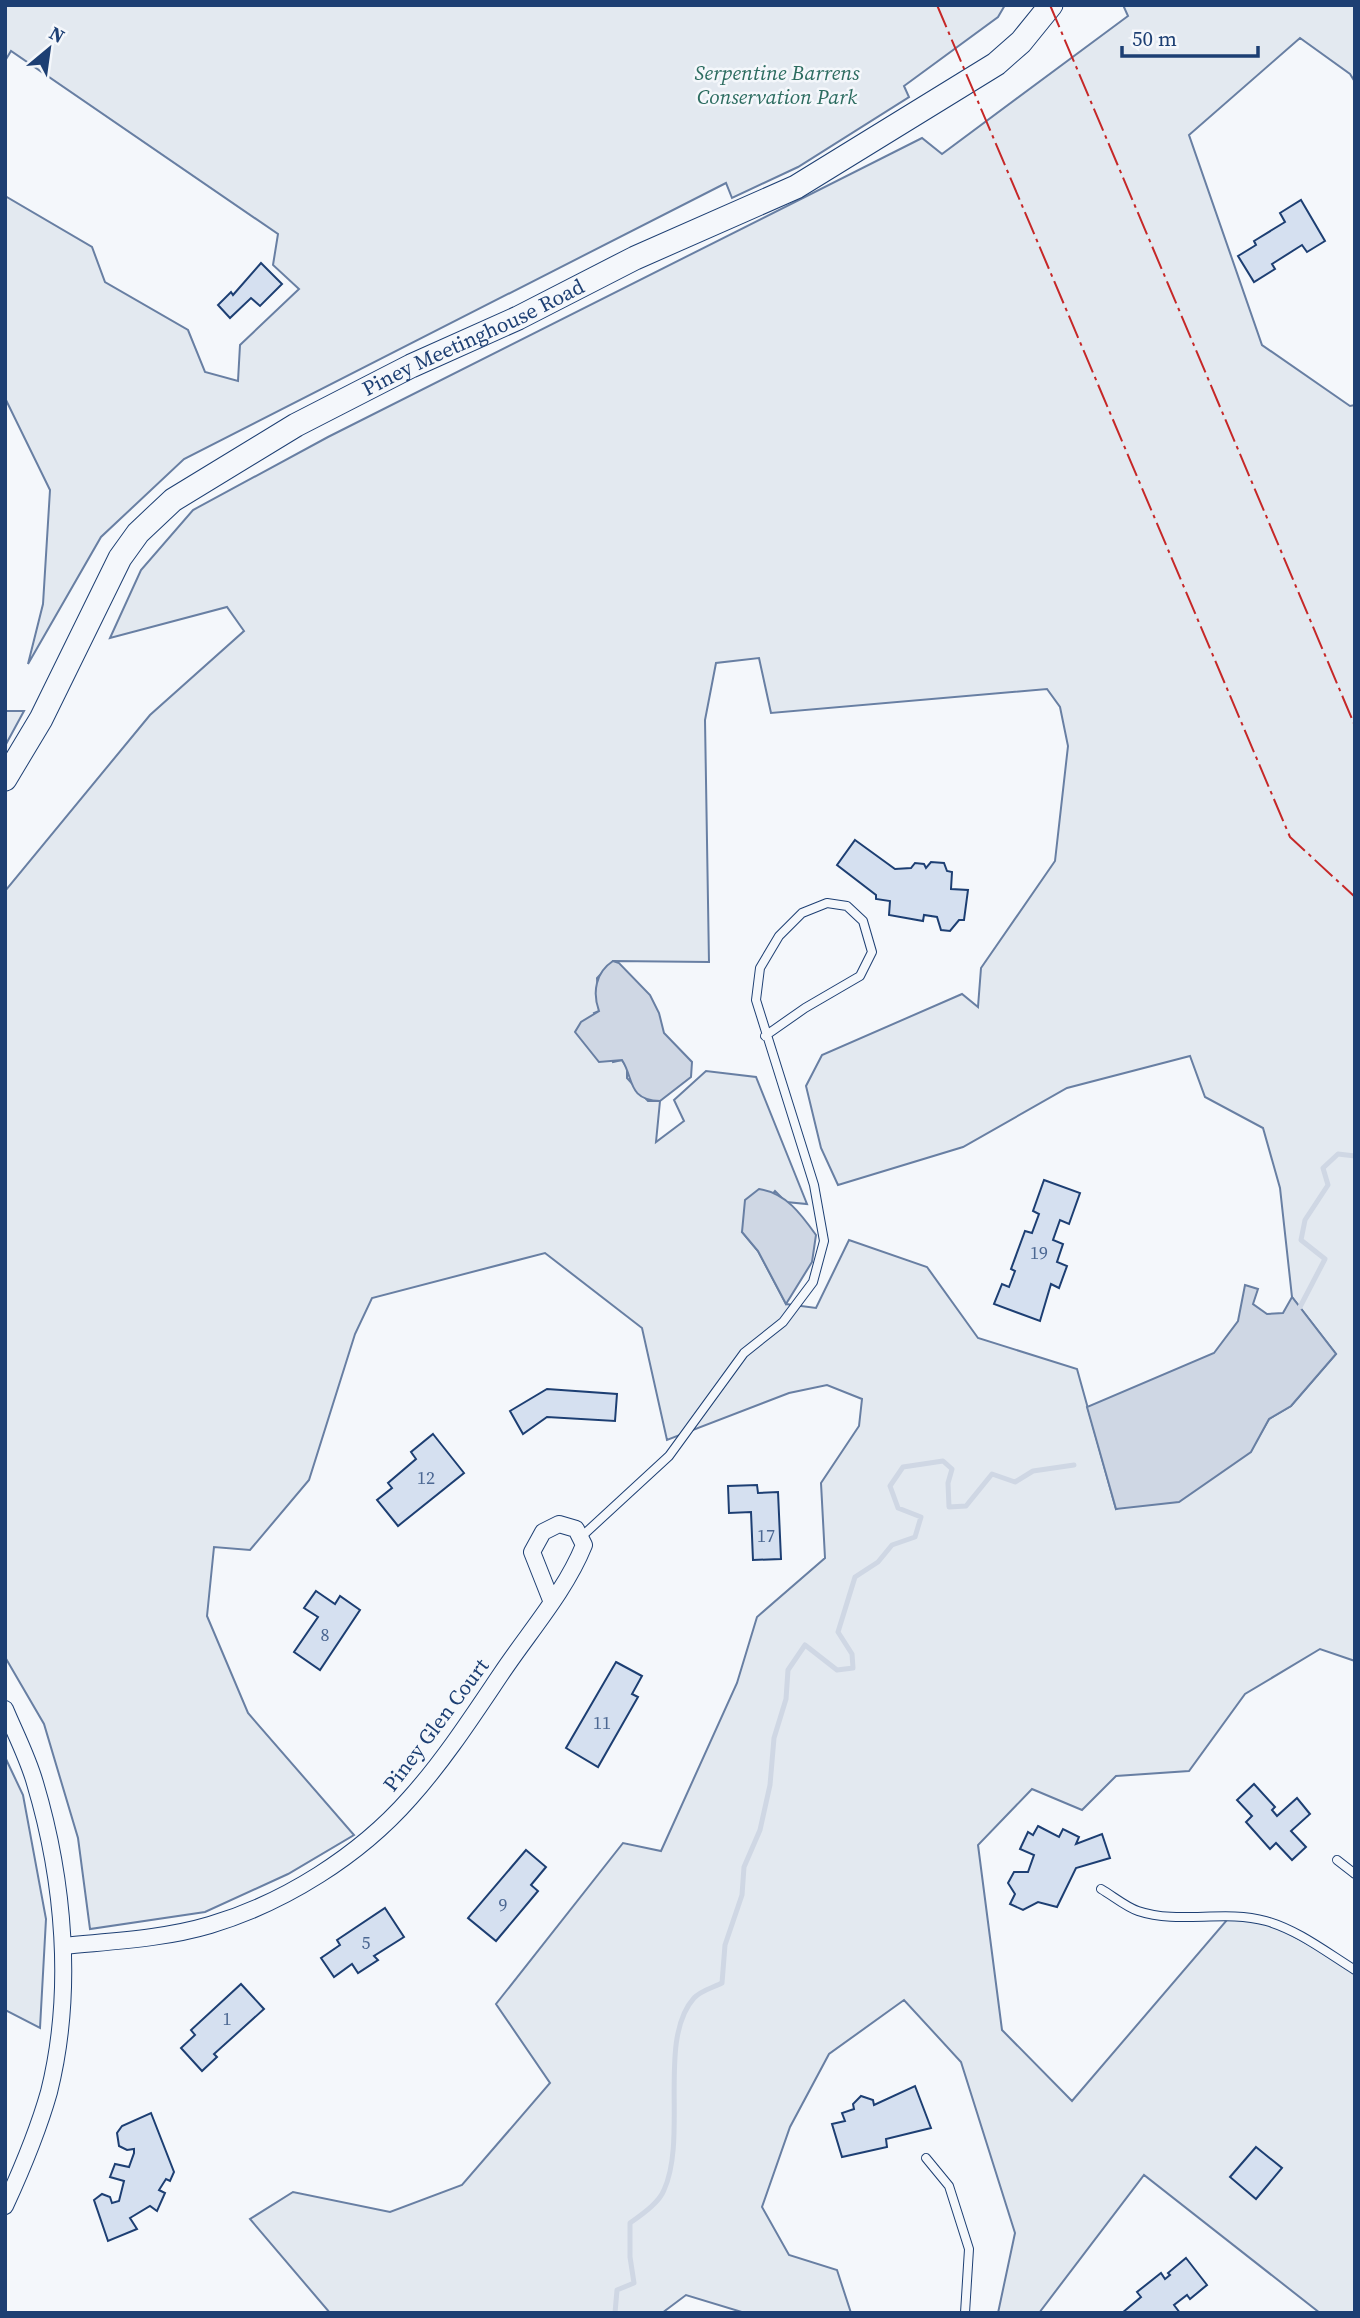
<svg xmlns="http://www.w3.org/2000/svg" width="1360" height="2318" viewBox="0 0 1360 2318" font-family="'Source Serif 4',serif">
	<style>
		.green { fill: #e3e9f0; stroke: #687fa3; stroke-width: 2; fill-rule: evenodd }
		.water { fill: #cfd7e4; stroke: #687fa3; stroke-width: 2 }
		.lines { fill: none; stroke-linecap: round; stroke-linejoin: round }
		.stream { stroke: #cfd7e4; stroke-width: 5 }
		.building { fill: #d5e0f0; stroke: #1d3f73; stroke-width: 2 }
		.service-casing { stroke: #1d3f73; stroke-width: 10 }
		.minor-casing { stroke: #1d3f73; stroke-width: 18 }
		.secondary-casing { stroke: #1d3f73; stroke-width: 25 }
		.service { stroke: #f4f7fb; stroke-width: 8 }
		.minor { stroke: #f4f7fb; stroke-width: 16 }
		.secondary { stroke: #f4f7fb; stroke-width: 23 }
		.power { stroke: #c62828; stroke-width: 2; stroke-dasharray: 24 5 3.5 5; stroke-linecap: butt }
		.labels { text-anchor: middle; stroke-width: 5; stroke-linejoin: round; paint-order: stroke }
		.number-label { font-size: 18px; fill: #4b6792 }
		.park-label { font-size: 21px; font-style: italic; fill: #2c6c60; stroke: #f4f7fb }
		.street-label { font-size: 21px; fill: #1d3f73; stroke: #f4f7fb }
	</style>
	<rect width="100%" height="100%" fill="#f4f7fb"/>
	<!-- green -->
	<g class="green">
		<polygon points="5,5 1005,5 998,17 904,86 909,97 798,167 732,198 726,183 184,459 101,537 28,664 43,604 50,490 5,398 5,196 92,247 105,282 188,330 205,372 238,381 240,345 299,289 273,265 278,234 11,51 5,61"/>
		<path d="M1123,5H1355V82L1350,74L1300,38L1189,135L1262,345L1350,406L1355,405V1661L1320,1649L1245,1694L1189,1771L1116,1776L1082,1810L1032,1789L978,1845L1002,2030L1072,2101L1232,1914L1266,1921L1355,1970V2313H1320L1144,2175L1039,2313H998L1015,2233L961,2062L904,2000L829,2054L790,2127L762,2207L789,2255L837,2270L851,2313H745L686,2295L662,2313H330L250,2219L293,2192L390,2212L462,2185L550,2083L496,2004L623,1843L661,1851L737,1683L757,1617L825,1558L821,1483L859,1426L862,1399L827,1385L789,1393L667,1440L642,1328L545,1253L372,1298L355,1334L309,1480L250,1550L214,1547L207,1616L248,1713L354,1835L288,1874L205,1912L90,1929L78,1838L44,1724L5,1657V891L150,715L244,631L227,607L110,638L141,570L193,510L328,437L922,138L942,154L1128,16ZM759,658L771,713L1047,689L1060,707L1068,746L1055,861L981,968L978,1007L962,994L822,1055L806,1086L821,1148L838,1185L963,1147L1067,1088L1190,1056L1205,1097L1263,1128L1280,1188L1292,1297L1336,1354L1291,1406L1269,1419L1253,1447L1116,1509L1077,1369L978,1338L927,1267L849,1240L816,1308L786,1304L758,1251L742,1232L775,1191L786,1202L807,1204L756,1077L706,1071L674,1100L684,1121L656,1142L660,1101H648L627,1078V1068L622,1060L613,1062L594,1013L599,1011L597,978L613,961L709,962L705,720L716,663Z"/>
		<polygon points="5,711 24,711 5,746"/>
		<polygon points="5,1757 23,1795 46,1919 40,2028 5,2010"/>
	</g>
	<!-- water -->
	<g class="water">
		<path d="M613,961L619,963L650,995L659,1013L664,1033L692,1062L691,1077L660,1101C627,1100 634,1078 622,1060L599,1062L575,1032L581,1022L599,1011C592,992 596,972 613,961Z"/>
		<path d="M759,1189C786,1193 801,1214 816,1235L812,1262L786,1304L758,1251L742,1232L745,1200Z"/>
		<polygon points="1245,1285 1258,1289 1253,1304 1267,1314 1283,1313 1292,1297 1336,1354 1291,1406 1269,1419 1251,1452 1179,1502 1116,1509 1087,1407 1214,1353 1238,1321"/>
	</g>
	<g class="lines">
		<!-- stream -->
		<g class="stream">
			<polyline points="1300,1307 1325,1259 1301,1240 1305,1220 1328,1185 1323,1168 1338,1154 1355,1156"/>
			<path d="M615,2313L617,2290L634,2283L630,2257V2223C641,2215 659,2203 664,2190C688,2137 657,2039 694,1998C700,1991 714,1987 722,1983L725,1945L742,1895L744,1867L760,1830L770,1785L774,1738L786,1699L788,1670L805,1645L837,1670L853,1668L852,1654L838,1632L855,1577L878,1562L892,1545L915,1537L921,1517L898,1508L890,1486L903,1467L943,1461L952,1469L948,1483L949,1507L966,1506L992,1474L1015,1482L1033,1471L1074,1465"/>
		</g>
	</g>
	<!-- building -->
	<g class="building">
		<polygon points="1301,200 1325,241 1307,252 1302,245 1272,264 1275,269 1254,282 1238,256 1256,245 1254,241 1285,222 1280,213"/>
		<polygon points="261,263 282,284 260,306 251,298 230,318 218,305 231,292 233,295"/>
		<polygon points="855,840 895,869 911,868 915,863 924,864 926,868 931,862 944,863 947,871 952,872 951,889 968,890 964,920 959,920 950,931 941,930 937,917 924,915 923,921 889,915 890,901 876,899 876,895 837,865"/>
		<polygon points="1044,1180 1080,1193 1069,1224 1060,1220 1053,1240 1063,1244 1057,1262 1067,1266 1059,1288 1051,1284 1040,1321 994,1304 1002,1284 1009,1287 1015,1271 1011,1269 1025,1231 1032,1233 1039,1214 1033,1211"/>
		<polygon points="547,1389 617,1394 615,1421 547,1417 523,1434 510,1411"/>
		<polygon points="433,1434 464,1473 398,1526 377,1500 392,1488 388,1483 416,1459 411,1452"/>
		<polygon points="757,1485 758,1493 778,1492 781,1559 753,1560 751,1512 729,1513 728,1486"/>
		<polygon points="316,1591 335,1604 340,1596 360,1610 320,1670 294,1652 318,1617 304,1608"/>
		<polygon points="616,1662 642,1676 632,1694 638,1697 598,1767 566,1748"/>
		<polygon points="1254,1784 1275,1807 1272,1810 1277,1816 1297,1798 1310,1814 1291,1831 1306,1847 1292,1860 1276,1843 1270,1849 1246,1822 1252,1816 1237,1800"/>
		<polygon points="1038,1826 1059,1837 1063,1829 1079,1837 1076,1844 1102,1834 1110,1858 1076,1868 1057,1907 1038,1902 1023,1910 1010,1904 1015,1894 1008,1883 1014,1872 1028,1872 1034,1855 1020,1849 1028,1832 1033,1835"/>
		<polygon points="526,1850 546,1867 531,1885 538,1891 496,1941 468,1918"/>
		<polygon points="385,1908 404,1937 374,1956 378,1960 358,1973 352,1964 334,1977 321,1958 340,1945 337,1940"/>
		<polygon points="241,1984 264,2009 214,2054 217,2057 202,2071 181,2048 195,2035 191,2030"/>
		<polygon points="915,2086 931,2128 886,2139 887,2147 842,2157 832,2124 845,2121 842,2113 854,2109 853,2104 861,2096 873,2100 874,2105"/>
		<polygon points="151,2113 174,2172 170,2181 166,2179 159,2190 165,2193 157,2211 150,2206 130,2218 137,2229 108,2241 94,2200 102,2194 110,2197 112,2203 119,2201 124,2181 110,2177 115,2164 129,2167 134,2153 134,2149 127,2150 119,2146 117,2133 122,2126"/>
		<polygon points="1256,2147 1282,2168 1256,2199 1230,2177"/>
		<polygon points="1186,2258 1207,2285 1190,2299 1187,2295 1174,2305 1180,2313 1122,2313 1141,2297 1137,2292 1161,2273 1165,2279 1170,2275 1168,2273"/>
	</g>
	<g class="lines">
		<!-- service casing -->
		<g class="service-casing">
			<g id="service">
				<polyline points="580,1538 669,1456 744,1353 783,1322 813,1282 824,1241 814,1185 756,1000 760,968 779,936 802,913 827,903 847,906 863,921 872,952 860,976 805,1008 765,1036"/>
				<polyline points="1337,1860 1355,1874"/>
				<path d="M1101,1889C1113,1896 1126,1907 1138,1911C1180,1925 1223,1909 1266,1921C1298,1930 1326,1952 1355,1970"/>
				<polyline points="926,2158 949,2186 969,2249 965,2313"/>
			</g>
		</g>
		<!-- minor casing -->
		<g class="minor-casing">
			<g id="minor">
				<path d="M5,1709C15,1733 28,1758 35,1783C64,1880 74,1992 49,2092C38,2131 22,2169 5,2206"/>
				<path d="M63,1946C112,1941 163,1939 210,1925C284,1903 359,1856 410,1798C444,1760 472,1717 501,1674C529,1632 565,1592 584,1545L576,1529L559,1524L543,1532L532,1552L551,1600"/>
			</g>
		</g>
		<!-- secondary casing -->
		<g class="secondary-casing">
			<g id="secondary">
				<path id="s1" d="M5,779L41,719L120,558L138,533L173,500L296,425L411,366L518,318L635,258L796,187L996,64L1021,42L1051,5"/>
			</g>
		</g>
		<!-- service -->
		<use href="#service" class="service"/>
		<!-- minor -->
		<use href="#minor" class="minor"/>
		<!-- secondary -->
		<use href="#secondary" class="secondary"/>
		<!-- power -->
		<g class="power">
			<polyline points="937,5 1290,837 1355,897"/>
			<polyline points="1050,5 1355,726"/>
		</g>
	</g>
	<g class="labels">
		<!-- number labels -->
		<g class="number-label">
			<text x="1039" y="1259">19</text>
			<text x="426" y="1484">12</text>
			<text x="766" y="1542">17</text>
			<text x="325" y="1641">8</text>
			<text x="602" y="1729">11</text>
			<text x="503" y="1911">9</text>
			<text x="366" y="1949">5</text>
			<text x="227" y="2025">1</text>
		</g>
		<!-- park labels -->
		<g class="park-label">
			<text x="777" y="80">Serpentine Barrens<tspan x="777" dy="24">Conservation Park</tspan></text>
		</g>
		<!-- street labels -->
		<g class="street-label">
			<text dy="7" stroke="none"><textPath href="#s1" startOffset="670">Piney Meetinghouse Road</textPath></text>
			<text transform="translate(436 1725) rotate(-53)" y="7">Piney Glen Court</text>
		</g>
	</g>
	<!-- border -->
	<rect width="1360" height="2318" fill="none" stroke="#1d3f73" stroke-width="14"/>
	<!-- north arrow -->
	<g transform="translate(49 49) rotate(29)" stroke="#f4f7fb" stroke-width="5" paint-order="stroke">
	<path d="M0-5L12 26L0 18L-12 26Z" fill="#1d3f73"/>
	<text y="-10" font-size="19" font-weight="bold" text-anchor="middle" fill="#1d3f73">N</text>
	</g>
	<!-- scale -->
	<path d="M1122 46v10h136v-10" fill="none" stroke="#1d3f73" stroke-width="3.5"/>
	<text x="1132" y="46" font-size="21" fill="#1d3f73" stroke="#f4f7fb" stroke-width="5" paint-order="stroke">50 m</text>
</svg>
